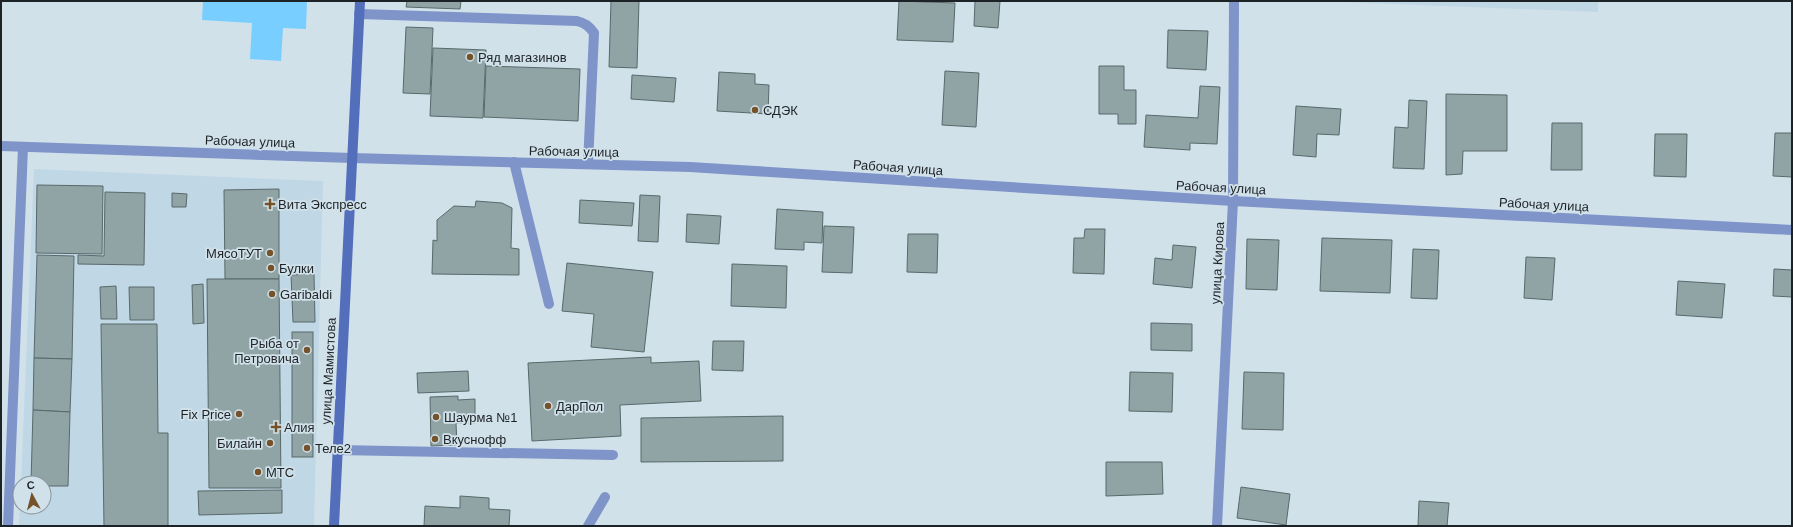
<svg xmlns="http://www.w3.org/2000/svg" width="1793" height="527" viewBox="0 0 1793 527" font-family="Arial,sans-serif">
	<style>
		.built { fill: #c0d7e5 }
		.green { fill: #77ceff }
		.building { fill: #91a4a5; stroke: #58696a }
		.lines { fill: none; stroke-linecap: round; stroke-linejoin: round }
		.lane { stroke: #7f94c9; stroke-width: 10 }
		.street { stroke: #7f94c9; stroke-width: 10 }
		.secondary { stroke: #536ebb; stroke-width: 10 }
		.poi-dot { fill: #75522a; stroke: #d1e1ea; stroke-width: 1.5 }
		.labels { text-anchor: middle; stroke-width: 3.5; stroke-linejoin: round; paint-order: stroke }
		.poi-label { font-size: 13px; fill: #1d2226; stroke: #d1e1ea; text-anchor: start }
		.street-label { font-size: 13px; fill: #1d2226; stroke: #d1e1ea }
	</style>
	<rect width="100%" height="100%" fill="#d1e1ea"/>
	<!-- built -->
	<g class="built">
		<polygon points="1316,1 1598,1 1598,12"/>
		<polygon points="34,169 323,181 314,526 19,526 20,501 20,507 44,507 44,483 21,483"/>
	</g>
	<!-- green -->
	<polygon class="green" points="203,1 307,1 306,29 283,28 281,61 250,59 252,23 202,20"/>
	<!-- building -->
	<g class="building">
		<polygon points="407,1 461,1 460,9 406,7"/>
		<polygon points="611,1 639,1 637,68 609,67"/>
		<polygon points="899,1 955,3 953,42 897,40"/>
		<polygon points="975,1 1000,1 998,28 974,26"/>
		<polygon points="406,27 433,28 430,94 403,93"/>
		<polygon points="1168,30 1208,31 1206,70 1167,68"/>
		<polygon points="433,48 486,50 483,118 430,116"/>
		<polygon points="486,66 580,69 578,121 484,117"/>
		<polygon points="1099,66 1124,66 1124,90 1136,90 1136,124 1118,124 1118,114 1099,114"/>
		<polygon points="945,71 979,73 976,127 942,125"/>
		<polygon points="719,72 755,74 755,84 769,85 768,114 717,111"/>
		<polygon points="632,75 676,78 674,102 631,99"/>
		<polygon points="1200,86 1220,87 1217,144 1190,143 1190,150 1144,147 1146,115 1198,118"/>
		<polygon points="1446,94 1507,95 1507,151 1463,151 1462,174 1446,175"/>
		<polygon points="1409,100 1427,101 1424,169 1393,168 1395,127 1408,128"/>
		<polygon points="1296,106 1341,109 1339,135 1317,134 1316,157 1293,155"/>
		<polygon points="1552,123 1582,123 1582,170 1551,170"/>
		<polygon points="1775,133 1792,133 1792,177 1773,176"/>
		<polygon points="1655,134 1687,134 1686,177 1654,176"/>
		<polygon points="37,185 103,186 102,254 36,253"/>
		<polygon points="279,189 279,279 225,279 224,190"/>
		<polygon points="105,192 145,193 144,265 78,264 78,255 104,256"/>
		<polygon points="172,193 187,194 186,207 172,207"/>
		<polygon points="640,195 660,196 658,242 638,241"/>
		<polygon points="580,200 634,203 632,226 579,223"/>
		<polygon points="476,201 502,203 512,208 511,248 519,249 519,275 432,274 433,240 437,241 437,220 454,206 475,207"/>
		<polygon points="777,209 823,212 822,243 804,242 804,250 775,249"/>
		<polygon points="687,214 721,216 719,244 686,242"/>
		<polygon points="824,226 854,227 852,273 822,272"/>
		<polygon points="1085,229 1105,229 1104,274 1073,273 1074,238 1084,238"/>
		<polygon points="908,234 938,234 937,273 907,272"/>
		<polygon points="1322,238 1392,240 1390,293 1320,291"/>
		<polygon points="1247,239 1279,240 1277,290 1246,289"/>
		<polygon points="1173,245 1196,247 1192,288 1153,284 1155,258 1172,260"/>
		<polygon points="1413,249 1439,250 1437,299 1411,298"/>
		<polygon points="37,255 74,256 72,359 34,358"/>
		<polygon points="1526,257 1555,258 1552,300 1524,298"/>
		<polygon points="567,263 653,272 644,352 591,347 594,314 562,311"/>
		<polygon points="732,264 787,266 786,308 731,306"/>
		<polygon points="1774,269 1792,270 1792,297 1773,296"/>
		<polygon points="314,274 315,322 293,322 291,275"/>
		<polygon points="207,279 279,279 281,488 209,488"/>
		<polygon points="1678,281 1725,284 1722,318 1676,315"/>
		<polygon points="203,284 204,323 193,324 192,285"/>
		<polygon points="116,286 117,319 101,319 100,287"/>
		<polygon points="129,287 154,287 154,320 130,320"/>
		<polygon points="1151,323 1192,324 1192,351 1151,350"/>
		<polygon points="101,324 157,324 158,433 168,433 168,526 104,526"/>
		<rect x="292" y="332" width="21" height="125"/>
		<polygon points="713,341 744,341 743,371 712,370"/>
		<polygon points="651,357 651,363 699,361 701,401 620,405 621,436 532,441 528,363"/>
		<polygon points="34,358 72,359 70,412 33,410"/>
		<polygon points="468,371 469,391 418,393 417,373"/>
		<polygon points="1130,372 1173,373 1172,412 1129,411"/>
		<polygon points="1244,372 1284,373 1283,430 1242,429"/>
		<polygon points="458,396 458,400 475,399 475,423 456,423 457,445 431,446 430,397"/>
		<polygon points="33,410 70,412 68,486 44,486 44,483 31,483"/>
		<polygon points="783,416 783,461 641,462 641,418"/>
		<polygon points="1106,462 1162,462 1163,494 1106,496"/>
		<polygon points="1241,487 1290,494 1286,525 1237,518"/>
		<polygon points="282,490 282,513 199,515 198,491"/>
		<polygon points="460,496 489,498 489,509 510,510 509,526 424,526 425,506 460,508"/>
		<polygon points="1419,501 1449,503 1447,526 1418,526"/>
	</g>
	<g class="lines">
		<!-- lane -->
		<g class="lane">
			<path d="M359,14L577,21C585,23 589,26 594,33L588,164"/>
			<polyline points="514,162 549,304"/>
			<polyline points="337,450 613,455"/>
			<polyline points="588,526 605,497"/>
		</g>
		<!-- street -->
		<g class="street">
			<polyline points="1,146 352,158 690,167 1233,201 1792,230"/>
			<polyline points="8,526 23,147"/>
			<polyline points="1217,526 1233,201 1234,1"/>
		</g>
		<!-- secondary -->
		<polyline class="secondary" points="334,526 360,1"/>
	</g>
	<!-- markers -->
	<g class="poi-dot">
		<circle cx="470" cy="57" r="4"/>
		<circle cx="755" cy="110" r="4"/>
		<path d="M268 198h4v4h4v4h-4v4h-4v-4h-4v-4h4z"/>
		<circle cx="270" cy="253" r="4"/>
		<circle cx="271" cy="268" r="4"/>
		<circle cx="272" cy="294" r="4"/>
		<circle cx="307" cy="350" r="4"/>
		<circle cx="548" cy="406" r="4"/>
		<circle cx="239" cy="414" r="4"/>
		<circle cx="436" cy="417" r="4"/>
		<path d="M274 421h4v4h4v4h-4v4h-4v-4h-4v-4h4z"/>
		<circle cx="435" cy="439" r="4"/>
		<circle cx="270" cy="443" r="4"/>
		<circle cx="307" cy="448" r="4"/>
		<circle cx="258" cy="472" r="4"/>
	</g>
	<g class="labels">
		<!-- poi labels -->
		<g class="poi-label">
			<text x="478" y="62">Ряд магазинов</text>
			<text x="763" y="115">СДЭК</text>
			<text x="278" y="209">Вита Экспресс</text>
			<text x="262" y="258" text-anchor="end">МясоТУТ</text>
			<text x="279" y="273">Булки</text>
			<text x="280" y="299">Garibaldi</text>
			<text x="299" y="348" text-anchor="end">Рыба от<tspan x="299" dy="15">Петровича</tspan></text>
			<text x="556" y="411">ДарПол</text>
			<text x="231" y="419" text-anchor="end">Fix Price</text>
			<text x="444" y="422">Шаурма №1</text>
			<text x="284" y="432">Алия</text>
			<text x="443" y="444">Вкуснофф</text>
			<text x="262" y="448" text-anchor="end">Билайн</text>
			<text x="315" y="453">Теле2</text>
			<text x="266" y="477">МТС</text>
		</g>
		<!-- street labels -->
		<g class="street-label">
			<text transform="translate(250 141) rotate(2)" y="5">Рабочая улица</text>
			<text transform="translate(574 151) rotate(1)" y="5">Рабочая улица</text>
			<text transform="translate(898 167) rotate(4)" y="5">Рабочая улица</text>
			<text transform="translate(1221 187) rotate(3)" y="5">Рабочая улица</text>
			<text transform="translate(1544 204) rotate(3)" y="5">Рабочая улица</text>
			<text transform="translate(1217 263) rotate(-87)" y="5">улица Кирова</text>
			<text transform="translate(328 371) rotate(-87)" y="5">улица Мамистова</text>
		</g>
	</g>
	<!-- border -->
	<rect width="1793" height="527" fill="none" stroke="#1d2226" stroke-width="4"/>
	<!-- north arrow -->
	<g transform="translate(32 495) rotate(353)"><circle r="19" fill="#d1e1ea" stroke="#89959c"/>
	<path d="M0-3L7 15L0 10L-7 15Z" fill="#75522a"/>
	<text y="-6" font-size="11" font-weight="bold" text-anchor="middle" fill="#1d2226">С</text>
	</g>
</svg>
